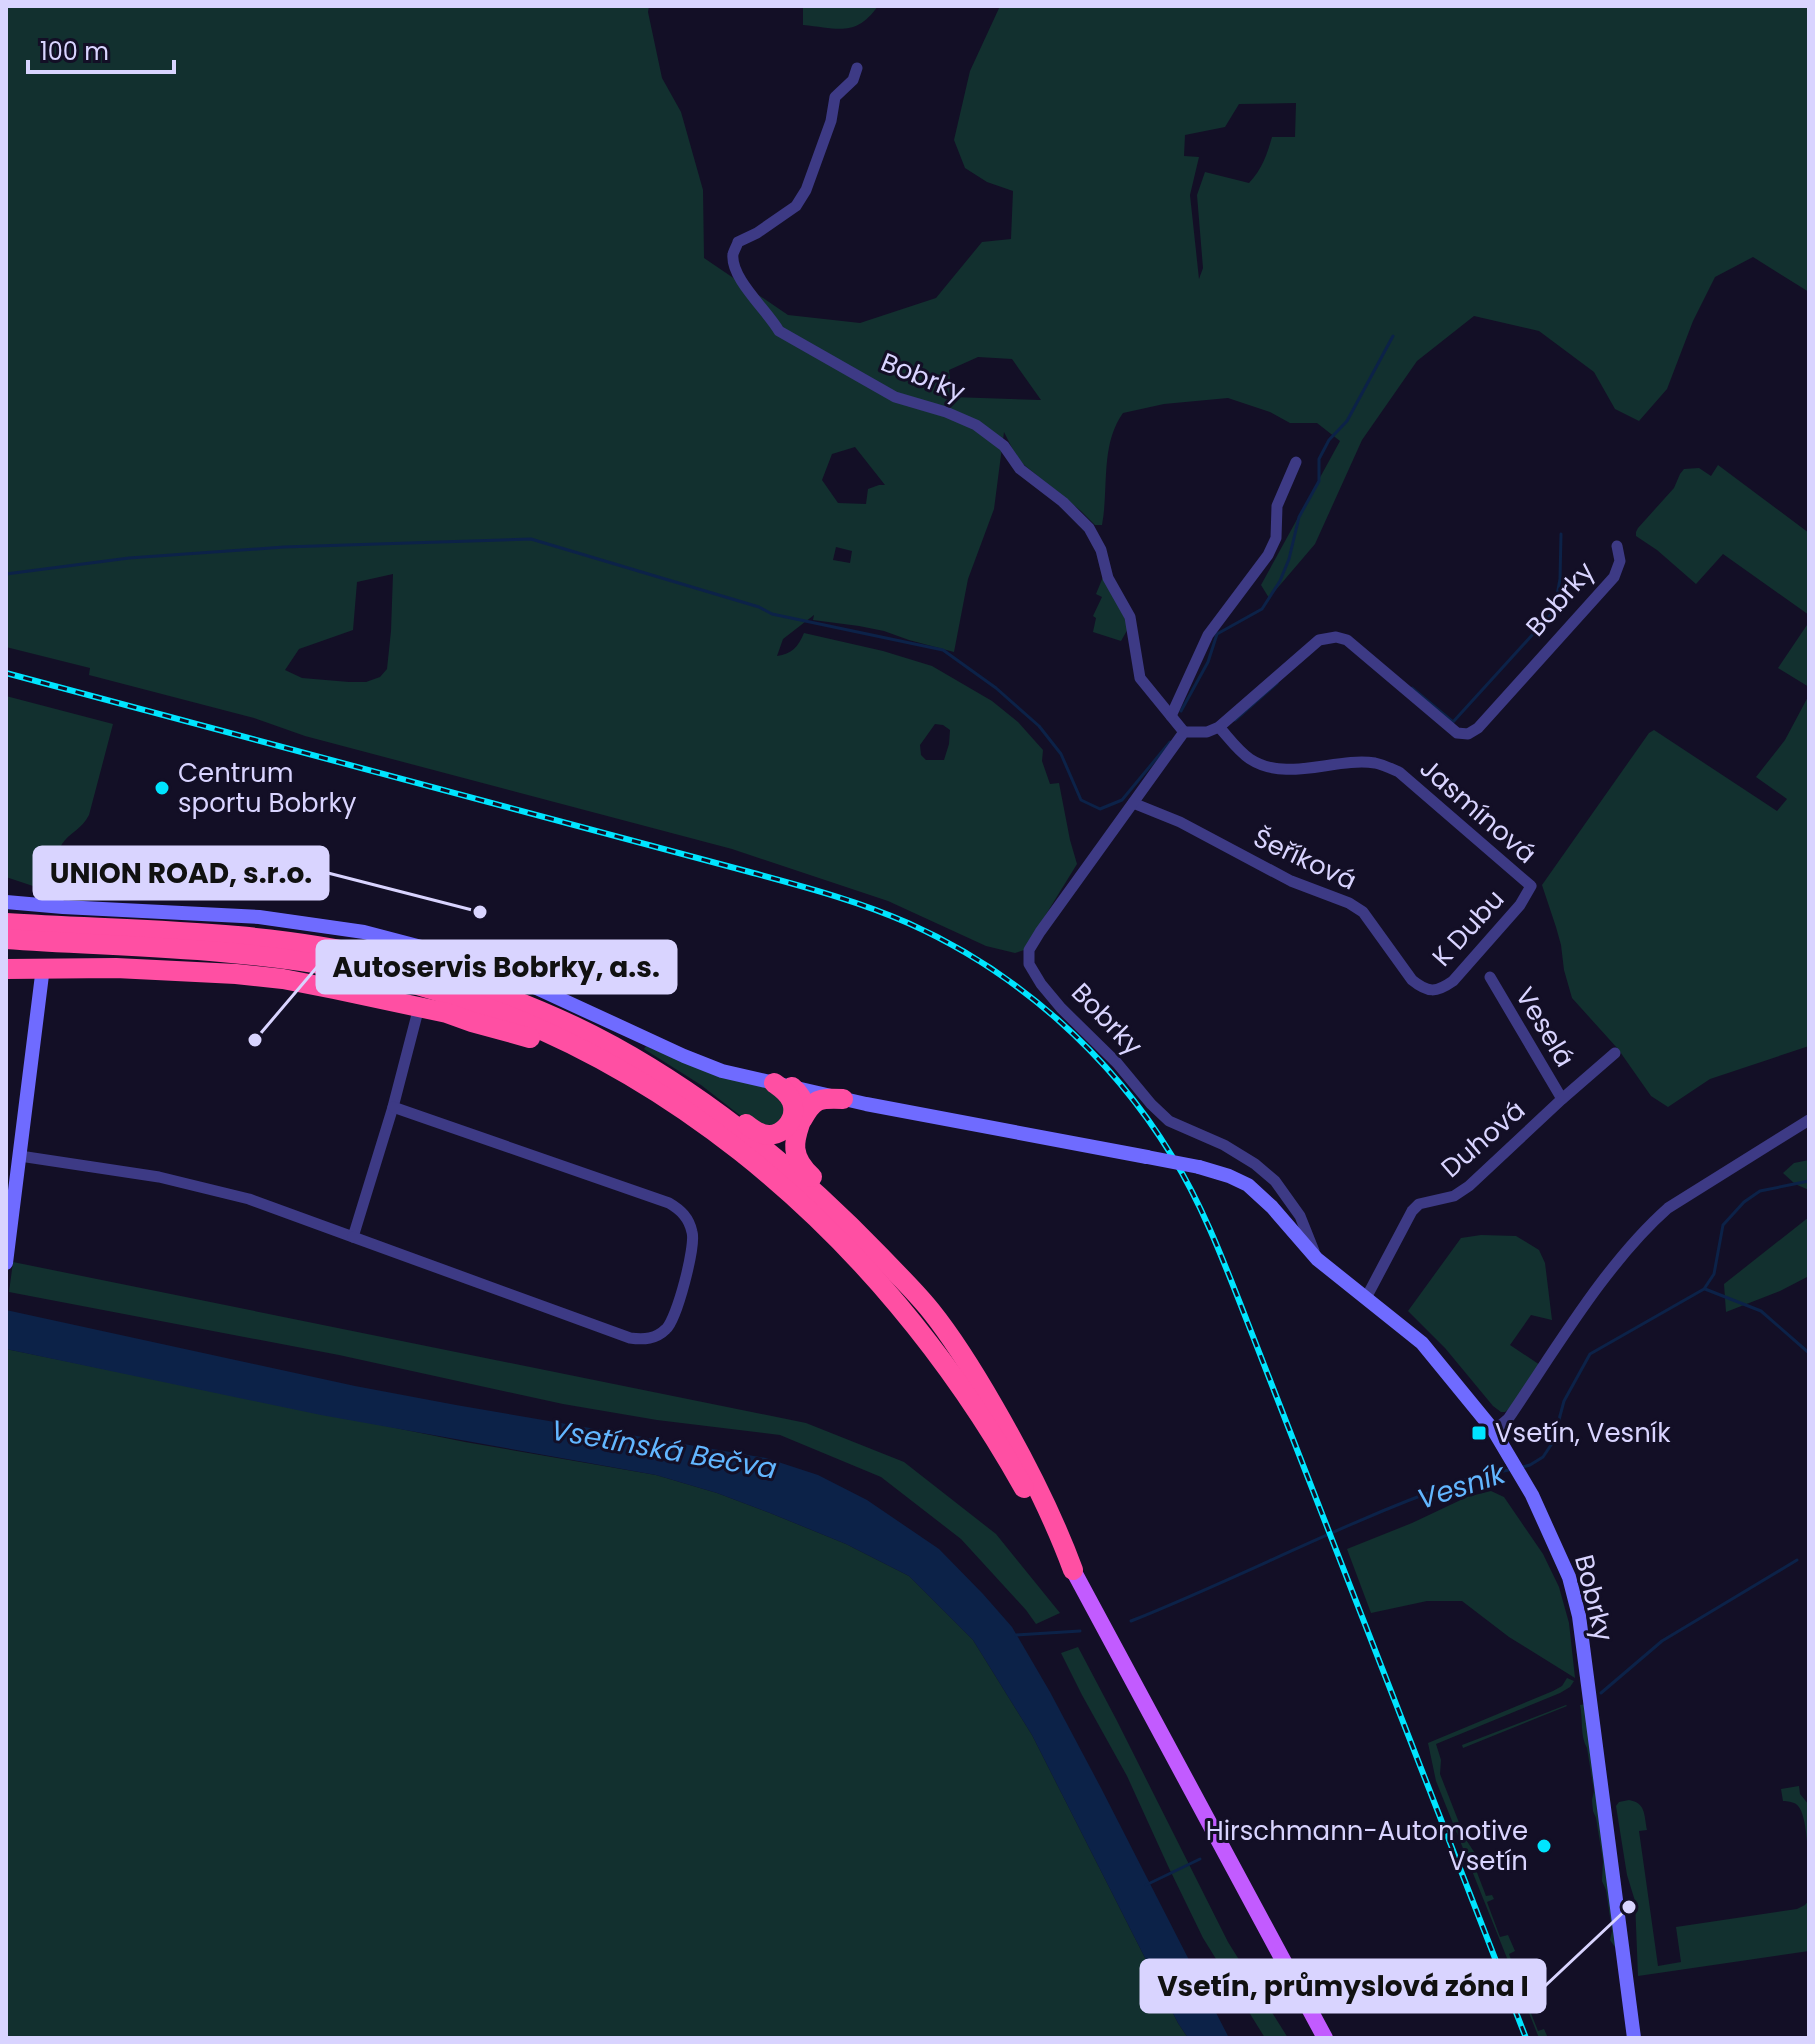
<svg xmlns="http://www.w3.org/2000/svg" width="1815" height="2044" viewBox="0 0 1815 2044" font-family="Poppins,sans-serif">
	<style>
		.green { fill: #12302f; fill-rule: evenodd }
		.water { fill: #0c2248 }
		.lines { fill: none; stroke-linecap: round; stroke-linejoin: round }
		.stream { stroke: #0c2248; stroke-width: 3 }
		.street { stroke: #3d3a85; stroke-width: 11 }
		.secondary { stroke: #6f6bff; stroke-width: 14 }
		.primary { stroke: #c25bff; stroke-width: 16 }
		.highway { stroke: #ff4fa3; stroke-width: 20 }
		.rail-casing { stroke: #00e5ff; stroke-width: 6 }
		.rail { stroke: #130f26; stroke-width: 3; stroke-dasharray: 9; stroke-linecap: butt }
		.secondary-bridge { stroke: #6f6bff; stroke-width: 14 }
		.poi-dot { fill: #00e5ff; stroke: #130f26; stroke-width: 3 }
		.labels { text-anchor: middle; stroke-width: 6; stroke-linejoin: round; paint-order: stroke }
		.street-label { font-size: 26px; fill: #d9d4ff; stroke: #130f26 }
		.poi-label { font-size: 26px; fill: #d9d4ff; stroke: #130f26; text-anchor: start }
		.water-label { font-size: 28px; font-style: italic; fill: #62b6ff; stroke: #130f26 }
		.leader { fill: none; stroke: #d9d4ff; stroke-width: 3 }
		.callout-dot { fill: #d9d4ff; stroke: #130f26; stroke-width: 3 }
		.callout { fill: #d9d4ff; stroke: #d9d4ff; stroke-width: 3 }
		.callout-label { font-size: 28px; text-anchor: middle; font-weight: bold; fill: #111 }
	</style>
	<rect width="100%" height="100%" fill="#130f26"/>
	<!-- green -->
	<g class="green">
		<path d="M6,6H649L648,12L662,78L681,112L703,190L704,258L788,315L860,323L936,298L982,242L1011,239L1013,191L987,182L965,168L954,140L970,71L1000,6H1809V292L1753,257L1715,277L1693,321L1667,389L1639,421L1615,409L1594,372L1539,331L1474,316L1417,361L1362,440L1315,544L1269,598L1261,585L1340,441L1317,423H1290L1270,412L1228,398L1164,404L1123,413C1100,445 1109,488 1102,525H1095L1081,511L1023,464L1014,452L1004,432L994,509L968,579L954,652L909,640L884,631L859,626L813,620L814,615L783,639L777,656C792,654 798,647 804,633L883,651L932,666L992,701L1018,722L1043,750L1042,761L1050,784L1059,783L1070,840L1077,864L1024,950L1015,953L986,946L888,901L732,849L305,736L254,718L89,675L90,668L6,647ZM1296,103L1295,137H1272C1267,155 1262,169 1249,183L1205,172L1197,195L1203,268L1199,279L1190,195L1199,157L1184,156L1185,135L1225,127L1239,104ZM978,357L1012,359L1041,400L952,397L949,370ZM855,447L885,485H879L868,489L866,504L838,503L822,480L832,454ZM836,547L852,551L850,563L833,560ZM393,574L391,631L387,669L380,677L366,682H349L302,678L285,670L299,649L353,630L357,582ZM935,724L943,725L950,730L949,744L944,760H926L921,755L920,745Z"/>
		<path d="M803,6H878C855,38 838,28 803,25Z"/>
		<polygon points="1718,465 1809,533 1809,615 1723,554 1696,584 1657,550 1636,536 1636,532 1638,528 1674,488 1680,474 1684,469 1699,468 1711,476"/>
		<polygon points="1103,577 1124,613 1129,627 1121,641 1093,632 1096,618 1093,616 1102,597 1096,594"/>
		<polygon points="1809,622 1809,687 1778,668"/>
		<polygon points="1809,695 1809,1046 1710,1079 1668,1107 1651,1096 1618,1049 1572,998 1564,970 1561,945 1556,927 1542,885 1649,733 1654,730 1777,811 1787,799 1756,777 1785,740"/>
		<path d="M6,696L113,724L89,815C82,829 69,833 62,844C55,856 55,875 54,889L48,891L6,877Z"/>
		<polygon points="646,1046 714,1075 775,1090 787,1101 780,1125 751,1124 701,1085 644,1049"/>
		<polygon points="1809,1160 1809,1190 1795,1184 1783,1173 1794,1163"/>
		<polygon points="1809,1217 1809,1276 1780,1291 1726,1312 1724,1284"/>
		<polygon points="1481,1235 1516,1236 1539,1250 1545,1263 1552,1320 1531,1315 1510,1345 1540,1365 1510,1408 1505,1412 1501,1412 1493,1406 1445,1348 1408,1311 1461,1238"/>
		<polygon points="13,1262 806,1423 904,1462 996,1534 1060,1613 1036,1624 1026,1610 961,1539 881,1477 780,1435 657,1420 563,1404 339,1355 9,1292"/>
		<polygon points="6,1349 465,1442 656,1475 717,1493 770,1513 846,1544 909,1576 973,1640 1032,1735 1178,2023 1188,2038 6,2038"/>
		<polygon points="1491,1491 1504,1497 1543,1554 1559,1587 1569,1623 1575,1678 1509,1637 1462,1601 1427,1601 1371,1613 1347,1549 1412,1523 1467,1497"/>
		<polygon points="1078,1647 1116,1719 1228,1942 1288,2038 1265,2038 1203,1938 1168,1866 1127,1776 1082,1695 1061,1653"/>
		<polygon points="1567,1678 1574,1681 1570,1687 1560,1693 1436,1744 1441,1760 1440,1774 1465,1838 1478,1858 1473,1862 1486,1896 1492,1895 1494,1899 1487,1902 1500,1937 1508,1935 1515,1951 1509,1954 1521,1988 1530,1986 1532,1994 1525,1998 1538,2031 1544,2029 1548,2038 1539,2038 1436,1781 1428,1743 1553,1691 1562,1686"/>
		<path d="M1586,1704L1617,1950L1610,1940L1612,1931L1606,1890L1602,1881L1603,1861L1596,1818L1593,1811L1592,1800L1594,1791L1587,1748C1580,1737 1583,1719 1580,1705Z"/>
		<polygon points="1566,1705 1567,1706 1463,1748 1462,1745"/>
		<path d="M1799,1786L1800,1794L1809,1805V1862C1807,1849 1807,1811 1796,1804C1793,1802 1787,1801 1783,1801L1781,1789Z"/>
		<path d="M1629,1800C1646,1803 1644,1815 1647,1830L1639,1831L1658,1966L1681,1962L1676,1927L1797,1909L1805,1905L1809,1900V1910L1807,1912L1809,1914V1951L1638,1976L1635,1901L1627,1875L1616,1806L1619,1802Z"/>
	</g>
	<!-- water -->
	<polygon class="water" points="6,1310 355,1386 456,1405 766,1458 818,1475 867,1500 939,1549 983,1594 1012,1627 1050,1692 1101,1788 1229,2038 1188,2038 1178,2023 1032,1735 973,1640 909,1576 846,1544 770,1513 717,1493 656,1475 321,1415 6,1349"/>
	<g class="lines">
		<!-- stream -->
		<g class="stream">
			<polyline points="6,574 129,558 284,547 531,539 759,607 772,614 943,650 996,688 1039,726 1061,754 1081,800 1100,809 1122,800 1170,742"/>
			<polyline points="1412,688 1453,722 1554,611 1560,579 1561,534"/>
			<polyline points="1181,711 1208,662 1217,634 1262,609 1280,581 1289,559 1299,517 1319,481 1319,459 1329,440 1347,421 1393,336"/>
			<polyline points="1235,720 1277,683"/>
			<polyline points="1705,1289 1761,1311 1809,1353"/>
			<polyline points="1519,1468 1530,1465 1543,1457 1553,1442 1564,1401 1590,1354 1704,1289 1714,1274 1723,1225 1744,1202 1760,1191 1809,1181"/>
			<path d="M1131,1621C1239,1578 1343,1523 1452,1484C1471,1477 1492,1474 1512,1469"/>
			<polyline points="1016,1635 1080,1631"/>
			<polyline points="1601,1693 1662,1641 1797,1560"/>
			<polyline points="1146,1885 1200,1859"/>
		</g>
		<!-- street -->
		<g class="street">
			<path d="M857,68L853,80L835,97L831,121L806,190L796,206L757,233L738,242C738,243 733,253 733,254C730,278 767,310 779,331L895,397L946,412L976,425L1004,446L1020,469L1063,502L1089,528L1101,550L1108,578L1130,617L1140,678L1184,732"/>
			<polyline points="1171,716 1208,635 1268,555 1276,538 1277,506 1296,462"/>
			<path d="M1133,803L1180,822L1291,881L1349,903L1363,912L1412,980C1428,993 1436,993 1453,981L1520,905L1531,886L1399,772C1392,769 1384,765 1375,763C1335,757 1287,783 1250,759C1238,751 1229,738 1219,727"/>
			<polyline points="1490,977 1562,1099"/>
			<polyline points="20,1156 159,1177 249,1199 353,1237 393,1107 419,1007"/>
			<path d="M353,1237L630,1338C644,1340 656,1339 666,1329C677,1319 696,1246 692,1232C689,1218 681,1210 669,1203L393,1107"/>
			<polyline points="1314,1251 1300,1216 1275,1181 1255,1164 1224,1145 1169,1121 1151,1104 1117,1063 1061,1008 1041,984 1029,964 1029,950 1040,932 1184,732 1207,732 1219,727 1319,640 1336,637 1347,640 1457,733 1468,734 1478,728 1614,577 1620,561 1617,546"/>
			<polyline points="1366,1298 1412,1211 1419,1204 1454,1196 1469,1186 1562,1099 1615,1053"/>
			<path d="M1494,1431L1508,1419C1556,1349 1605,1264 1668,1208L1809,1120"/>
		</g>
		<!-- secondary -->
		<g class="secondary">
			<polyline points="6,902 63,907 259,917 364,932 467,959 504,973 684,1056 722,1071 866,1104 1147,1157"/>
			<polyline points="1199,1167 1229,1176 1248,1185 1272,1207 1317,1259 1422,1343 1494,1431 1532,1495 1569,1577 1579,1616 1634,2038"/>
			<polyline points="6,1263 43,967"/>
		</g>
		<!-- primary -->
		<polyline class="primary" points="1073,1570 1325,2038"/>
		<!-- highway -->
		<g class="highway">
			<path d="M6,923C128,931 254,929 374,957C456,977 538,1005 613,1046C713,1101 802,1175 881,1257C898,1275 916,1292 931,1311C955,1341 975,1374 994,1407C1024,1459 1052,1513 1073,1570"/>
			<path d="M6,939C119,947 231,947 343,968C640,1023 879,1229 1024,1488"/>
			<polyline points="6,969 116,968 236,974 283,979 334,989 447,1013 472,1022 530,1038"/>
			<path d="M792,1087C826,1115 769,1138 812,1177"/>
			<path d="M802,1120C814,1098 819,1098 843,1099"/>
			<path d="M746,1124C751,1128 756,1132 763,1134C781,1139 798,1120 792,1102C789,1093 781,1088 774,1083"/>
		</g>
		<!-- rail casing -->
		<g class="rail-casing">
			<path id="rail" d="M6,673L746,871C801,886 856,900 908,923C1016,971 1110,1054 1172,1156C1204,1208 1225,1265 1247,1321L1526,2038"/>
		</g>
		<!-- rail -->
		<use href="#rail" class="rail"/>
		<!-- secondary-bridge -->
		<polyline class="secondary-bridge" points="1147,1157 1199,1167"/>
	</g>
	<!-- markers -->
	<g class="poi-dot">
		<circle cx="162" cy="788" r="8"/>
		<rect x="1471" y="1425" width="16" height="16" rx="4"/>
		<circle cx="1544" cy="1846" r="8"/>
	</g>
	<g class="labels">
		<!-- street labels -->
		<g class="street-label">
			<text transform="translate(923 377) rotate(22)" y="9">Bobrky</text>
			<text transform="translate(1560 599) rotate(-49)" y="9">Bobrky</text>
			<text transform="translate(1478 811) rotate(41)" y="9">Jasmínová</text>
			<text transform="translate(1305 859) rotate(25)" y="9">Šeříková</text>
			<text transform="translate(1468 928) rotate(-48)" y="9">K Dubu</text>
			<text transform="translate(1107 1019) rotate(46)" y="9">Bobrky</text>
			<text transform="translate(1545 1027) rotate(59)" y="9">Veselá</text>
			<text transform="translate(1483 1139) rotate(-41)" y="9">Duhová</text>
			<text transform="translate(1594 1598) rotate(76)" y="9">Bobrky</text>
		</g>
		<!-- poi labels -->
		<g class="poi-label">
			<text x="178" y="782">Centrum<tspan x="178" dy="30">sportu Bobrky</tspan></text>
			<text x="1495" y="1442">Vsetín, Vesník</text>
			<text x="1528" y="1840" text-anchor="end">Hirschmann-Automotive<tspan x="1528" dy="30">Vsetín</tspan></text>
		</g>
		<!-- water labels -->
		<g class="water-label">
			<text transform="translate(664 1449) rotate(10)" y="10">Vsetínská Bečva</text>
			<text transform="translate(1461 1486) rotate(-18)" y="10">Vesník</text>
		</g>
	</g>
	<!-- callouts -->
	<path class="leader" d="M480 912L328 873M255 1040L317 967M1629 1907L1545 1986"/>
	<g class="callout-dot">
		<circle cx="480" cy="912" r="8"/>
		<circle cx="255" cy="1040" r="8"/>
		<circle cx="1629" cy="1907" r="8"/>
	</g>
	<g class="callout">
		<rect x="34" y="847" width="294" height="52" rx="8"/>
		<rect x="317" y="941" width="359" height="52" rx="8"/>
		<rect x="1141" y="1960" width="404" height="52" rx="8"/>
	</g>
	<g class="callout-label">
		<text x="181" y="883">UNION ROAD, s.r.o.</text>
		<text x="496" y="977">Autoservis Bobrky, a.s.</text>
		<text x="1343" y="1996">Vsetín, průmyslová zóna I</text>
	</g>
	<!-- border -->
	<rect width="1815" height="2044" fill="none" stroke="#d9d4ff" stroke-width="16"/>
	<!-- scale -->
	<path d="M28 60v12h146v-12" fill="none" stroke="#d9d4ff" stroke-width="4"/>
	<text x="40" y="60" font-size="24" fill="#d9d4ff" stroke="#130f26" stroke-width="6" paint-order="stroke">100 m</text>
</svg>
